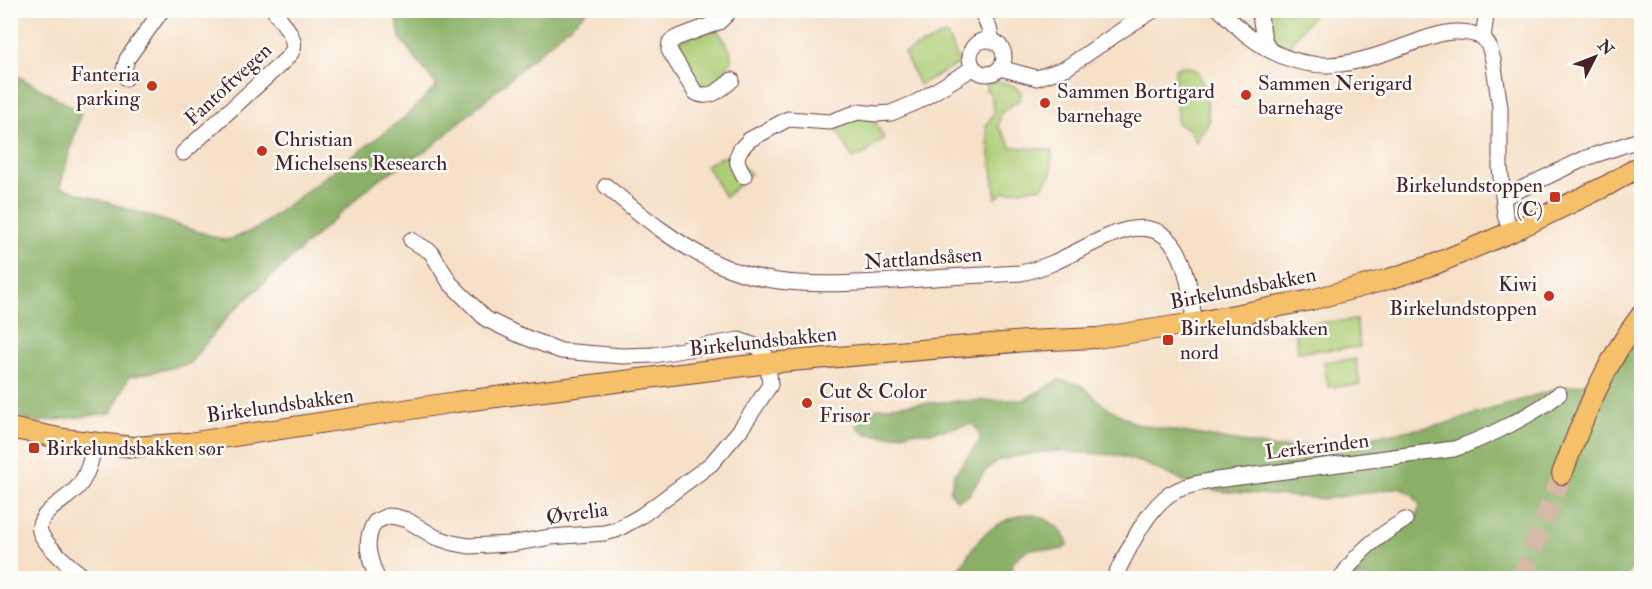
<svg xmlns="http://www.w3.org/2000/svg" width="1652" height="589" viewBox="0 0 1652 589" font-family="'IM FELL Double Pica',serif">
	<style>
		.green { fill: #accd75; stroke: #7b7650; stroke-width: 1.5 }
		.forest { fill: #89b066; stroke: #6a6848; stroke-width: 1.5 }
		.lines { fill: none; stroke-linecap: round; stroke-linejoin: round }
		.major-tunnel { stroke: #d4b9a8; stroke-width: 20; stroke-dasharray: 20 10; stroke-linecap: butt }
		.minor-casing { stroke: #643c42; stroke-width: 17 }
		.major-casing { stroke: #643c42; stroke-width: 22 }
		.minor { stroke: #fff; stroke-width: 15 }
		.major { stroke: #f6c06b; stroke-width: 20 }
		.poi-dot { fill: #c8321e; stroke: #fdfcf7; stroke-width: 2 }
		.labels { text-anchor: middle; stroke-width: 5; stroke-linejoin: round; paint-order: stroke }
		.poi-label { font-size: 21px; fill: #4a1f2b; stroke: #fdfcf7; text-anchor: start }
		.street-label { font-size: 21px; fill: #4a1f2b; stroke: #fdfcf7 }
	</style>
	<rect width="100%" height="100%" fill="#fdfcf7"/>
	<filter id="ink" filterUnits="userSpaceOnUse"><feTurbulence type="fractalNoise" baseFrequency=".0167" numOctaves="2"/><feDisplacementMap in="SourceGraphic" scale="12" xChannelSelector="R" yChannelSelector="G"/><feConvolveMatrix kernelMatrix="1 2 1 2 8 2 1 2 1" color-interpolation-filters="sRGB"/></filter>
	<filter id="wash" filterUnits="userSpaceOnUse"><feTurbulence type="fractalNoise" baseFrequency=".008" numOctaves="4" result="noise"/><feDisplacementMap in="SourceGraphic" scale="24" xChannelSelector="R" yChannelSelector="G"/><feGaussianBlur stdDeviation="1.35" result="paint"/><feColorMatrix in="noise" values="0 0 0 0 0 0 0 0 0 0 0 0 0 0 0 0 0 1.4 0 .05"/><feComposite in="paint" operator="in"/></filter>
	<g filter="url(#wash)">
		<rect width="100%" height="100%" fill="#f6e0c7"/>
		<!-- green -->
		<g class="green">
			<polygon points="1262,11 1316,11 1286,50 1271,39"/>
			<path d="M717,30C738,58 735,60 713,85C692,87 688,76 676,60L681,40Z"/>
			<polygon points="946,34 960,63 919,85 904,53"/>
			<polygon points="1182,66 1189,67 1198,72 1206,93 1209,122 1196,142 1190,130 1177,123 1175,69"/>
			<path d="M987,82C1001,82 1012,81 1021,93L1020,99L1001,113L998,126L1012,147L1052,150L1051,175L1042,187L1004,192L996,198L986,126L994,112L991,94L986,90Z"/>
			<polygon points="852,117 872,117 884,138 863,155 853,159 835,126"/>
			<polygon points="731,156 751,174 725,197 706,165 719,158"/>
			<polygon points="1356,320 1360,347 1298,352 1294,324"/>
			<polygon points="1356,359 1360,385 1328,387 1324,362"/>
		</g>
		<!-- forest -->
		<g class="forest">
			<polygon points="395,11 587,11 429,149 377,180 230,314 189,364 129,377 111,413 39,422 11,416 11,72 81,112 60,187 224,240 231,239 256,229 405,117 437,86 400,38"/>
			<polygon points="1641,336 1641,554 1625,578 1346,578 1355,563 1416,520 1420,505 1412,494 1400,487 1326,499 1218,491 1197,487 1143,463 1116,455 1055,451 1021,455 997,461 984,472 968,496 957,500 950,492 954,475 980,440 979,433 973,424 932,432 912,432 889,436 867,434 857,427 858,416 869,410 899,405 958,401 1024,400 1059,380 1081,385 1106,407 1136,424 1276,448 1344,441 1441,425 1559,388 1583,384 1613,366"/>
			<path d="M1027,514C1045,516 1062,526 1068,544L1063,549C1038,554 1036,538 1013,562L1012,578H954C972,546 988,521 1027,514Z"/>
		</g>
	</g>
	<g filter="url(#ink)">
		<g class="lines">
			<!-- major-tunnel -->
			<polyline class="major-tunnel" points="1522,578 1562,474"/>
			<!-- minor casing -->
			<g class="minor-casing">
				<g id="minor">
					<path d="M731,10L719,22L676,38L670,42L669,50L695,92C709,101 721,89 732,80"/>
					<polyline points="981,10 989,28 992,40"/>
					<path d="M1220,10C1230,19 1240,30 1251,38C1311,83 1358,63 1421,40C1443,32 1461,28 1483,37"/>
					<polyline points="1259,10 1264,39 1269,50"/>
					<polyline points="1487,10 1483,37 1489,46 1493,60 1500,107 1500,167 1505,215 1511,232"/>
					<circle cx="987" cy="57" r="17"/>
					<polyline points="1000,68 1037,78 1066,68 1128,26 1154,10"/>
					<polyline points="126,78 123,73 127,59 162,10"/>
					<path d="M183,153L284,61C287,58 292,53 293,49C297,37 280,20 274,10"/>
					<polyline points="744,176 738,164 737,157 740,150 749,140 788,119 830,122 858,112 877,114 891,113 917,102 973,68"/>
					<path d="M606,186C642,216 676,244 718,264C776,291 844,284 907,280C944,277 982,275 1020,273C1055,267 1082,246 1114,234C1180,208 1190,275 1194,323"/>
					<polyline points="1504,197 1586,158 1642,139"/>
					<path d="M86,578C75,571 43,544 40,531C38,524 44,516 49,511C59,501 73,495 81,483C89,471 92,456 95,443"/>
					<path d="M377,578C369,559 363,541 375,522L388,516L396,517L407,520L435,537L453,543L469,546L510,544L551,537L604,533L616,530L641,516L711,464L740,430L770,385L768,363L765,354L758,347L739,340L654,355L622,356L561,351L517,334L486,319L450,283L431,252L411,240"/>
					<path d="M1114,578C1127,553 1145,511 1170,494C1182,486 1196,484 1209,481L1454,449C1484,439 1535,414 1559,394"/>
					<path d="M1341,578C1359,550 1377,537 1405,520"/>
				</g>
			</g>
			<!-- major casing -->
			<g class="major-casing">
				<g id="major">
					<polyline points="10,428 64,439 133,447 189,443 456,402 768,363 1026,341 1097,338 1194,323 1311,300 1389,279 1435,264 1511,232 1608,185 1642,165"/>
					<path d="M1562,474C1583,418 1605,362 1642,314"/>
				</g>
			</g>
			<!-- minor -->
			<use href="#minor" class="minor"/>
			<!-- major -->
			<use href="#major" class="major"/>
		</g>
	</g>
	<!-- markers -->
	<g class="poi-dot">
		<circle cx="152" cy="86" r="6"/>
		<circle cx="1246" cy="95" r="6"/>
		<circle cx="1045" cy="103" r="6"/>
		<circle cx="262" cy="151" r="6"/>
		<rect x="1549" y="191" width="12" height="12" rx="3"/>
		<circle cx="1549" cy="296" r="6"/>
		<rect x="1162" y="334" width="12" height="12" rx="3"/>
		<circle cx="807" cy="403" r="6"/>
		<rect x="28" y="442" width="12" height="12" rx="3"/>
	</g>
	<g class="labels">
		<!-- poi labels -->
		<g class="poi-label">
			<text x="140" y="81" text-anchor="end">Fanteria<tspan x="140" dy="24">parking</tspan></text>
			<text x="1258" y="90">Sammen Nerigard<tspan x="1258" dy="24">barnehage</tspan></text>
			<text x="1057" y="98">Sammen Bortigard<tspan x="1057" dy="24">barnehage</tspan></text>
			<text x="274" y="146">Christian<tspan x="274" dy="24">Michelsens Research</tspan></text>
			<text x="1543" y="192" text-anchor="end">Birkelundstoppen<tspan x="1543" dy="24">(C)</tspan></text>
			<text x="1537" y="291" text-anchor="end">Kiwi<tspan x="1537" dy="24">Birkelundstoppen</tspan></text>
			<text x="1180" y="335">Birkelundsbakken<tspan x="1180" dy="24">nord</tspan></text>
			<text x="819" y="398">Cut &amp; Color<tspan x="819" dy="24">Frisør</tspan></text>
			<text x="46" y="455">Birkelundsbakken sør</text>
		</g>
		<!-- street labels -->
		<g class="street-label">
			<text transform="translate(228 84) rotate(-43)" y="7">Fantoftvegen</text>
			<text transform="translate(923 258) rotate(-4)" y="7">Nattlandsåsen</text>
			<text transform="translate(1243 288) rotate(-11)" y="7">Birkelundsbakken</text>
			<text transform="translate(763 341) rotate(-6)" y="7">Birkelundsbakken</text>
			<text transform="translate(280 405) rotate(-8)" y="7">Birkelundsbakken</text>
			<text transform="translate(1317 446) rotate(-7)" y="7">Lerkerinden</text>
			<text transform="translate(577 513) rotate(-8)" y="7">Øvrelia</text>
		</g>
	</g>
	<!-- margin -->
	<rect width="1652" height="589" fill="none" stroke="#fdfcf7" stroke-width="36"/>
	<!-- north arrow -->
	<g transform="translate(1595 57) rotate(48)" stroke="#fdfcf7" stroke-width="4.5" paint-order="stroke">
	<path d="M0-4.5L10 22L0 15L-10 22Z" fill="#4a1f2b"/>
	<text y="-9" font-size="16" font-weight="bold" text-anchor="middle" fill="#4a1f2b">N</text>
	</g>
</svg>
